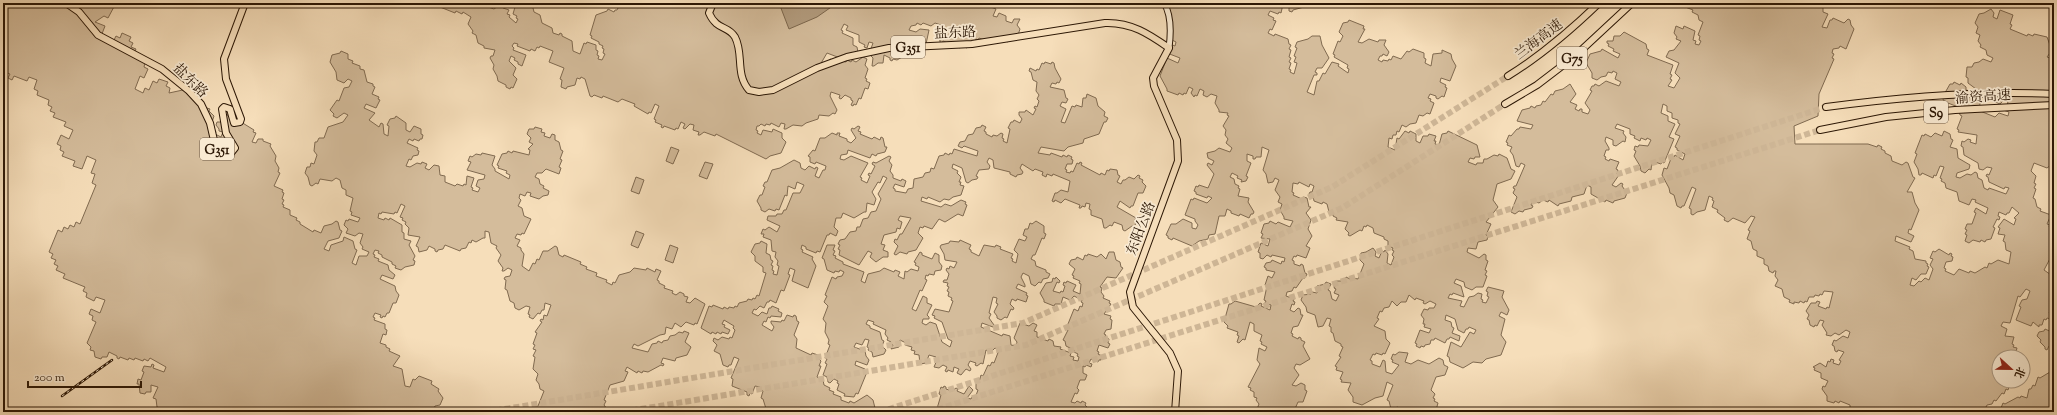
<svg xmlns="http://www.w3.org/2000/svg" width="2057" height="415" viewBox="0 0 2057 415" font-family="'Sorts Mill Goudy','Noto Serif SC',serif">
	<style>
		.green { fill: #d4bc9b; stroke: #806a50 }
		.water { fill: #b19a7c; stroke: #7c664c }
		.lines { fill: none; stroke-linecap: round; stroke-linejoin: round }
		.highway-tunnel { stroke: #ceb696; stroke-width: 6; stroke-dasharray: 6 3; stroke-linecap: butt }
		.secondary-casing { stroke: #2c1705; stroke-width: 7 }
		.highway-casing { stroke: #2c1705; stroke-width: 8 }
		.secondary { stroke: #f9ead2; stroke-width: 5 }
		.highway { stroke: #f6deba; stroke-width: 6 }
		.rail-casing { stroke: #2c1705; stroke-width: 2.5 }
		.rail { stroke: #f9ead2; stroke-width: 1; stroke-dasharray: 3; stroke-linecap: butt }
		.labels { text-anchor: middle; stroke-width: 3.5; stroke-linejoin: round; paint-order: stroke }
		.shield { fill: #f9ead2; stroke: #6a5642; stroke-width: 1 }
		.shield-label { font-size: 13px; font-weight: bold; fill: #2c1705 }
		.street-label { font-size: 14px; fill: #2c1705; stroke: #f9ead2 }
	</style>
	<rect width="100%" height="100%" fill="#f6deba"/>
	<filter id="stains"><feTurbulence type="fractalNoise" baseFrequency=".005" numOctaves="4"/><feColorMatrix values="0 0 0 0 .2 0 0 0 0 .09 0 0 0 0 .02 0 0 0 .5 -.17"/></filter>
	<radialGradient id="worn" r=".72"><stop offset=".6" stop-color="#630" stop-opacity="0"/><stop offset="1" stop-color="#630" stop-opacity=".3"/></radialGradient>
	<!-- green -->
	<g class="green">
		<polygon points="3,3 116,3 108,18 104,16 95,22 105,26 100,39 108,43 114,40 116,36 120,38 122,33 131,37 129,41 133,43 131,47 136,49 134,53 145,63 144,67 148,69 144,78 140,76 135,89 143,93 145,88 149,90 153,81 157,83 159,79 168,82 166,86 170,88 169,93 192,88 198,94 197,97 201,98 201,106 210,109 209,111 214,116 211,125 216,132 215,134 221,137 223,132 219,131 219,129 216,125 217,122 222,122 225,115 227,116 228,114 254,130 253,132 256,133 252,142 256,143 258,139 263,139 263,141 271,144 270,146 276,156 275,161 279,168 278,172 280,173 274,186 283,190 282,192 284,193 282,199 284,200 282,204 284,205 283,207 290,210 290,215 297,218 296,220 300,222 300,224 313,232 314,230 321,233 324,226 332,224 336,221 338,222 340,230 342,231 339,238 328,241 324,249 329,251 331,245 343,241 344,237 353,241 355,249 357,250 352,263 356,265 359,256 367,256 369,252 362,249 363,247 360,243 363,234 359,233 355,236 346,233 348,229 344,225 346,220 348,221 349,219 358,222 360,218 351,215 352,212 350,211 353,198 346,195 346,190 342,188 340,180 336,178 332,181 320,179 318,184 316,183 312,186 310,185 308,177 305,173 307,167 310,167 311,163 314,164 317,155 314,151 315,142 317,142 319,138 324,138 328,127 343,122 348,115 344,113 337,118 333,116 334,114 330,110 337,100 339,101 344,88 349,87 352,81 348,79 344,83 337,80 336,72 330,62 332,55 340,53 341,51 348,54 348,59 353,61 352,63 360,66 360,69 364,70 367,82 373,84 373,86 375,87 372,94 379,97 378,99 380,100 376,108 366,104 364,108 375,113 369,120 379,127 381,123 383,124 384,134 388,136 389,126 387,125 390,119 395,118 396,116 406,123 406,130 410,132 414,126 421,129 421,134 423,135 422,139 420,139 419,141 414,139 413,141 409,139 407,143 418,148 417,150 419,151 418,155 413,156 411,160 409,159 406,166 410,167 417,163 421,164 422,162 427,164 425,168 429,170 434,165 439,166 440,175 445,176 445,182 455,186 457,184 463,186 464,184 466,185 467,176 474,178 471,187 473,188 472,190 478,192 480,188 476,186 478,180 484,179 485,175 467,170 471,162 468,161 470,156 472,157 476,154 481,155 482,153 495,156 492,165 495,169 495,171 509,179 510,175 506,173 507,171 498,168 499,166 497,165 502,154 507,153 508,151 512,153 513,151 529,155 530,150 528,149 533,144 529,142 531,138 527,134 529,129 534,129 535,127 542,129 541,132 545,133 544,136 550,138 552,134 555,135 555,140 559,142 561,150 563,151 560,159 562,160 559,167 561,168 559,174 546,169 542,173 537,173 535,177 539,179 540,184 544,186 543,188 549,191 548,195 543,196 539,199 530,196 531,193 527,192 525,196 520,194 519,198 521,200 518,206 522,208 524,216 531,219 524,234 522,233 521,235 517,234 515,238 520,240 517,246 521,248 521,250 524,254 522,266 529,271 533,263 535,264 537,259 539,260 543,251 548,251 555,246 557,247 559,255 563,257 564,255 581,262 580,264 587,267 586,269 597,273 596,276 607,280 606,282 612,285 613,282 615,283 619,275 630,272 634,268 646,270 647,268 655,272 656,269 661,271 657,280 659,281 659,283 665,286 664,288 673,291 672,293 676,295 680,292 684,294 684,296 688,297 686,302 690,303 695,298 705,304 697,324 695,323 694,325 686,322 681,327 675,323 672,329 666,327 665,334 660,335 638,346 634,344 632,348 648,352 652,344 657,343 658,341 662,343 663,341 668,340 670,336 675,335 679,332 683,333 684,331 689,333 685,342 691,347 687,355 676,358 675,361 663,358 661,363 664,364 663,366 661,365 648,372 643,371 642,373 638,371 637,373 627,367 625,371 628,372 624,381 610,385 604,400 606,401 604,405 607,409 606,412 536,411 537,409 535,408 536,406 538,406 544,391 540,389 539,384 536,380 538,374 533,369 535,357 533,356 536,350 533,349 535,345 533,344 537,333 535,332 542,322 540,321 541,319 543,320 544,315 547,316 551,305 545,303 544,310 542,310 540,314 538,313 533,319 529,317 530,315 528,314 530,307 526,306 519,310 515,308 514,303 510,301 507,290 505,289 506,280 504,279 505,277 510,276 512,270 508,268 504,271 502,271 503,268 498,261 501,255 496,248 497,246 491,243 489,232 485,231 485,238 483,238 476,242 472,240 471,243 469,242 466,248 461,249 460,251 445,245 443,249 438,250 437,252 435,251 435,249 429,246 427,250 419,252 418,247 416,246 420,237 408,235 409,228 405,224 406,222 402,220 403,218 400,217 405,206 401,204 397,213 395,212 394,214 382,212 381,214 379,213 378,218 384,220 385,218 389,220 390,218 402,225 402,232 404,233 404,239 411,241 409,245 415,256 413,260 415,261 414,265 405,267 401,270 395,268 396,266 392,264 392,262 382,257 382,255 378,253 379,251 375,250 373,254 375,255 374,257 379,259 378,261 388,265 389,270 395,275 393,279 382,275 380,279 395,286 396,291 399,295 396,303 393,303 389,313 387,313 385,317 383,316 382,318 380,317 381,315 375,313 373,317 375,318 374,320 385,324 385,329 387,330 386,335 383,334 380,343 386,345 386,347 390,349 389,351 400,356 393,366 402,369 405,386 410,387 413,379 415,380 419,376 432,381 431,384 439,389 438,391 443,398 440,405 435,406 432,412 163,412 164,410 157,407 156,399 153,398 158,387 151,385 151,392 146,392 145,394 140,393 139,384 137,384 138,379 141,380 144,372 142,371 144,366 151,367 152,364 154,365 153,368 164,372 166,367 150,358 148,361 144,359 143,361 135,358 134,360 129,358 128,360 120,357 119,359 117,358 117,356 109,352 107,357 102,357 101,359 95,357 94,351 90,350 91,347 87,343 96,322 92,320 93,316 89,314 91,309 100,313 105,300 96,297 94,301 86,297 87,293 83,291 85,287 63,278 65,274 56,270 58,266 54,264 56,260 51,258 53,254 49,252 58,230 62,232 64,227 68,229 70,225 74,227 76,222 80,224 96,185 92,183 95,174 91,173 96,160 87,156 82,169 73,166 75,161 62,156 64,152 60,150 61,146 57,144 61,135 69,139 73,130 64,126 66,122 53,117 55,113 50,111 52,107 48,105 49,100 37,95 38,91 34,89 37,80 29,77 27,81 14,76 12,80 8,78 10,74 5,72 7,68 3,66"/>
		<polygon points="439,3 487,3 488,7 494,9 501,4 504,5 503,8 509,10 507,14 510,15 509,17 516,23 518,19 516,18 517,16 513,14 515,7 520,7 522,3 532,4 534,12 540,15 542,23 552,28 553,33 559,35 560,33 562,34 562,36 572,41 573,51 580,54 584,43 586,44 587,42 596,45 596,50 598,51 597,55 599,56 598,59 602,60 605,54 603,53 604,49 602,48 603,46 599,44 599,42 591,38 592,36 590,35 596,15 607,11 608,9 614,12 615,10 617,10 619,6 613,3 998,3 997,5 993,3 991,7 996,9 993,16 997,17 999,13 1006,16 1006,21 1012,23 1014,19 1020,19 1017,25 1020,29 1017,38 1009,40 1008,42 999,38 990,42 979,38 978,40 976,39 973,46 968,46 967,48 961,46 960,48 943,41 942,43 940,42 940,40 938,39 940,35 937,31 937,29 940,29 941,25 935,23 931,26 923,23 921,25 917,23 916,25 911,26 909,30 916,32 920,29 929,30 926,44 922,43 915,53 909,50 908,57 904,56 897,60 893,59 892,61 890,60 890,58 884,55 883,63 878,63 874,66 872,66 873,58 869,54 873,43 869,42 867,48 864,47 865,45 859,42 859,35 846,30 848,26 844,24 841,30 843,31 842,33 853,38 853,45 857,47 858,52 845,57 841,56 840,58 827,53 820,65 827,65 830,59 840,63 841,61 846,62 847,60 851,62 852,60 856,62 863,57 867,59 865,65 868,69 865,78 867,79 866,81 870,83 868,89 865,88 861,99 859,98 856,105 854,104 853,106 851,105 853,101 851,100 851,98 845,95 841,99 839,98 840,95 831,92 830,96 837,110 835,114 833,113 829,116 819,115 818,119 806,123 802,126 793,125 786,129 784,129 785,124 781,123 779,127 771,123 770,125 766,124 765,126 761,124 759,126 757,126 756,130 758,131 757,133 761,135 763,130 772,132 773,129 782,133 782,138 786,142 781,153 770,156 766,159 716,134 715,136 704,132 700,135 698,135 699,132 693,130 694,125 690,124 685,129 683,128 685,124 681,122 678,129 676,128 675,130 664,126 663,128 661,127 662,125 655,122 656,120 654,119 659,106 655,104 651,113 649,112 648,114 634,106 635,104 622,99 618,102 603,96 602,98 594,95 592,97 590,96 585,79 581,77 580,79 577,78 575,85 567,87 566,89 561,87 562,80 560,79 564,68 549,62 553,51 540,46 539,48 537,47 535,51 531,49 530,51 517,46 518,44 514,43 512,46 514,48 513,50 526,55 522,66 518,64 518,62 514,60 515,58 511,56 509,61 516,68 513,75 517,79 513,88 511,87 510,89 506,87 506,85 498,81 497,76 493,69 494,65 490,58 491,56 493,56 495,50 484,48 484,46 478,43 476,35 472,33 473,31 468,24 471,17 463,12 462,14 456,11 455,13 440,7"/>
		<polygon points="1168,3 1305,3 1304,7 1293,10 1292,12 1289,11 1289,6 1283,4 1281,13 1279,12 1278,14 1270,11 1268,15 1274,18 1273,20 1276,21 1272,30 1270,29 1268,33 1274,36 1275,34 1288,39 1289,44 1291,45 1289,49 1291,50 1289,57 1291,58 1289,62 1291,63 1289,69 1291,70 1290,72 1294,74 1297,63 1294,62 1296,57 1294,56 1297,48 1295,47 1297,42 1308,39 1312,36 1320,36 1322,45 1329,58 1322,68 1317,68 1315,72 1317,73 1317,75 1314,75 1307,92 1314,95 1317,81 1319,81 1323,73 1325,74 1332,62 1339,64 1338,66 1348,73 1349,69 1347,68 1348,65 1334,57 1335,55 1333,54 1338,41 1340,42 1343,36 1339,32 1343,23 1348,22 1349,20 1364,26 1363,29 1365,29 1358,42 1362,43 1369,39 1378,42 1379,40 1386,40 1384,45 1389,52 1387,56 1383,54 1382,56 1380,56 1378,60 1382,62 1383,60 1388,61 1389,59 1391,60 1393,56 1401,59 1407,51 1409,52 1413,49 1424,53 1424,58 1426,59 1425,63 1431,66 1433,54 1442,53 1442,50 1451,54 1452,59 1456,66 1450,81 1441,78 1440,82 1446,85 1445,87 1447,88 1444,97 1442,96 1438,99 1436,98 1436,96 1430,94 1428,98 1431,99 1430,101 1434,103 1430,114 1427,113 1423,116 1419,115 1416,123 1410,124 1406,127 1402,125 1399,132 1397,131 1396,135 1393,135 1392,139 1389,138 1388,147 1395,150 1397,138 1399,139 1405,131 1409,133 1410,131 1416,134 1416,141 1420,143 1423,136 1428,136 1429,134 1436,136 1434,141 1436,141 1435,144 1439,145 1442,134 1447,133 1448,131 1477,145 1480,157 1475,157 1474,159 1470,158 1468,162 1476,165 1477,163 1483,163 1484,159 1487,159 1494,155 1498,156 1499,154 1507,158 1511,169 1515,171 1511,179 1497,184 1493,200 1498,207 1486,222 1491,224 1486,235 1488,236 1487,240 1478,242 1476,249 1468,248 1467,252 1479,258 1484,254 1486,255 1486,260 1488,261 1485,270 1487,271 1485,275 1487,276 1483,287 1476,287 1472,290 1465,287 1464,282 1456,279 1454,283 1461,286 1464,297 1453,293 1452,295 1450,294 1448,298 1462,301 1460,306 1464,307 1469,297 1474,296 1478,293 1482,294 1481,299 1483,300 1482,302 1486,303 1489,297 1487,296 1488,292 1486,291 1488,287 1504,291 1502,297 1509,310 1507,315 1501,312 1499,316 1505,319 1501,335 1506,342 1501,355 1486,359 1482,363 1473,362 1463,368 1450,362 1449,357 1447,356 1451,342 1461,347 1470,332 1474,334 1476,330 1469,327 1468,329 1466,329 1464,333 1458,330 1455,319 1446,315 1445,320 1451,322 1452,327 1454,328 1452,333 1460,336 1459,341 1450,337 1449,339 1447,339 1445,343 1435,338 1434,340 1431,340 1430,344 1425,345 1424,347 1421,346 1420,348 1416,346 1417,344 1415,343 1420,330 1429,333 1431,329 1424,327 1425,324 1423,324 1424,319 1421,315 1424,309 1428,310 1429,308 1434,308 1436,304 1430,301 1425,304 1423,303 1424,301 1416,298 1415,300 1409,295 1406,302 1401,302 1397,306 1392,301 1389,307 1384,308 1382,312 1380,311 1377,318 1379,319 1374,326 1385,331 1386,339 1390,343 1385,354 1383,353 1382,355 1376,353 1375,355 1373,354 1370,360 1372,361 1372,364 1380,367 1383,360 1385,361 1386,372 1392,374 1399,365 1392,362 1393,360 1391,359 1393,354 1395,355 1399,352 1408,353 1405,362 1411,364 1418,360 1429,364 1439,358 1443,360 1444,365 1448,367 1445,375 1436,377 1431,390 1435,394 1433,398 1435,399 1434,401 1438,403 1436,410 1437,412 1404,412 1403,409 1397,407 1393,410 1391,409 1389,401 1387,400 1393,385 1387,382 1383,396 1375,398 1362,405 1353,402 1353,397 1348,390 1351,383 1341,382 1342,380 1340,379 1343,372 1336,370 1337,367 1335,366 1341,357 1339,356 1343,347 1341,346 1341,344 1335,341 1333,333 1331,332 1331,327 1329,326 1331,319 1327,318 1323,326 1318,327 1315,315 1307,312 1306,307 1301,300 1303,295 1311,294 1312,292 1317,293 1317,286 1325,284 1326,282 1331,284 1328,290 1330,291 1332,299 1336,301 1339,295 1334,293 1336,289 1334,288 1337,281 1342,281 1346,277 1352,280 1353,278 1358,279 1364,264 1360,260 1361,253 1366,252 1373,248 1376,252 1375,256 1379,258 1382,251 1384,252 1385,250 1388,254 1387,263 1391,265 1394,257 1392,255 1394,251 1392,250 1393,248 1388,246 1388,241 1384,239 1384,237 1374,233 1373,228 1367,225 1366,227 1364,226 1362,231 1360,230 1350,236 1348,235 1349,233 1345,229 1348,222 1336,220 1337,218 1333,216 1333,214 1329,212 1327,204 1323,202 1322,204 1314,201 1313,196 1309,194 1310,192 1312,192 1314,186 1310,184 1309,187 1299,182 1298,184 1293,183 1292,192 1294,193 1293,195 1302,199 1303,197 1307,198 1309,207 1311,207 1306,213 1311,220 1308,229 1312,236 1306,246 1310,248 1306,258 1297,255 1296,257 1294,256 1292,260 1294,261 1294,264 1300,266 1301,264 1303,265 1305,273 1307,274 1305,278 1303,278 1296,288 1294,287 1292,291 1287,292 1286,296 1294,299 1293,301 1295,302 1294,305 1292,304 1290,310 1294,312 1298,308 1300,309 1301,315 1303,315 1298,326 1293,327 1291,333 1293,334 1292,336 1298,339 1299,337 1301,338 1301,340 1305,342 1303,346 1310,359 1300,365 1296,364 1294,368 1299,375 1292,385 1296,386 1301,383 1305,385 1305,390 1307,391 1303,402 1298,402 1294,411 1296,412 1264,412 1257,409 1259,404 1256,400 1257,398 1254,397 1254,392 1250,390 1251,388 1248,387 1260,364 1257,360 1259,348 1265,351 1267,347 1261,344 1262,342 1260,341 1262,335 1254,331 1254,324 1250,322 1245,340 1243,339 1239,343 1237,342 1239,336 1237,335 1238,332 1227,328 1228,326 1224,322 1229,304 1231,304 1235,301 1256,307 1260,303 1262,304 1261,306 1270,310 1271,305 1265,303 1266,301 1264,300 1267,286 1265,285 1268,276 1272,278 1275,272 1266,270 1266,268 1264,267 1266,263 1271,262 1272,260 1281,264 1282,261 1284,262 1285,258 1272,255 1271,257 1267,255 1263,259 1260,258 1260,253 1258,252 1261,243 1268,246 1270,239 1261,238 1263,234 1261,233 1264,224 1269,223 1270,221 1276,224 1278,222 1290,227 1293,221 1284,219 1284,217 1280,210 1282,204 1278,202 1280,197 1275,190 1279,180 1275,178 1273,182 1268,183 1266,174 1263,170 1269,150 1262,147 1261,157 1256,157 1255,159 1253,159 1253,156 1247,154 1247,161 1251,163 1246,176 1248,177 1246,181 1241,182 1242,180 1237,178 1238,176 1232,173 1230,177 1234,179 1235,184 1239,186 1238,188 1240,189 1238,196 1249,198 1248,202 1254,212 1253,214 1251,214 1249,218 1240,214 1239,216 1231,213 1231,211 1227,209 1225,216 1219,216 1215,234 1209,235 1208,239 1199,241 1192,246 1173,238 1172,240 1168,238 1168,236 1166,235 1171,224 1176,224 1183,219 1192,223 1192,228 1196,229 1198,225 1195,221 1195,219 1185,215 1191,199 1193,200 1194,198 1207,203 1212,198 1208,196 1207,198 1196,194 1196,192 1194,191 1196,186 1198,187 1199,185 1208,188 1214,174 1207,165 1208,163 1212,165 1214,161 1208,158 1207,153 1215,151 1219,148 1230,152 1232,148 1226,143 1228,139 1225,135 1226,130 1223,126 1229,116 1227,115 1228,113 1219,112 1219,110 1215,103 1217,96 1211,94 1207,97 1203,95 1204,91 1200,89 1197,96 1195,95 1194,97 1191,93 1193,89 1189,87 1186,94 1184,93 1183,95 1179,93 1178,95 1167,91 1167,89 1160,76 1165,63 1163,62 1167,58 1178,63 1180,58 1167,53 1170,44 1175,46 1176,42 1170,39 1168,13 1171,4"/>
		<polygon points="1681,3 1819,3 1819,5 1823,7 1823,12 1828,14 1822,27 1827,28 1830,20 1832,20 1833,18 1844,23 1848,19 1850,20 1851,25 1854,29 1846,49 1840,46 1839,48 1833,49 1832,53 1834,54 1832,58 1834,59 1819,94 1818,116 1794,126 1795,144 1868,144 1877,147 1878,145 1882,147 1881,149 1885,151 1885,153 1891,156 1892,161 1902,165 1906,162 1908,163 1913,177 1915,178 1907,192 1912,192 1915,203 1919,210 1911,230 1909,229 1908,233 1914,236 1911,242 1896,236 1895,241 1910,247 1909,249 1913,251 1915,259 1926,261 1926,263 1928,264 1927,266 1929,267 1926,274 1921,274 1916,280 1912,278 1910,285 1914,286 1919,281 1921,282 1925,278 1929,280 1933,269 1930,265 1933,259 1930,258 1933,251 1935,252 1939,249 1949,255 1950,253 1952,254 1951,256 1953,257 1952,261 1946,262 1944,268 1946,269 1945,271 1954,275 1959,269 1969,273 1970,271 1975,273 1985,267 1987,268 1989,263 1991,264 1998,260 2009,264 2011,252 2006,250 2005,242 2003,241 2005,235 1998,234 2000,228 1998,227 2004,219 2014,225 2016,219 2014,218 2019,213 2012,207 2009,213 2007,213 2006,215 1999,212 1998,216 2000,217 1999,220 1997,219 1993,227 1995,228 1991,239 1986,240 1985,242 1981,240 1980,242 1973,240 1969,243 1965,241 1967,235 1965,234 1967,230 1965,229 1967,224 1972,224 1976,213 1974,212 1976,208 1986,214 1988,208 1975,202 1976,200 1972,199 1969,205 1959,201 1957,192 1946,188 1945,183 1941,181 1942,179 1940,178 1944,167 1940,166 1936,176 1934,175 1933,178 1922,173 1921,175 1919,175 1918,169 1914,162 1917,154 1915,153 1922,135 1924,136 1925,134 1931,137 1935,133 1942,136 1944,131 1950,134 1951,139 1953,140 1950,147 1957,149 1958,158 1970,165 1969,169 1957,173 1956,177 1960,178 1967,174 1971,175 1975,172 1977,173 1978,178 1982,180 1984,188 1988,190 1989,188 2006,194 2009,188 2005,187 2004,189 1989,182 1988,177 1986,176 1987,174 1989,175 1992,168 1987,167 1983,170 1979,169 1978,163 1964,155 1963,147 1961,146 1962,141 1964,142 1968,139 1971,140 1970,142 1976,144 1977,135 1958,132 1959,130 1957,129 1962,116 1960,115 1958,107 1948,103 1947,105 1945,104 1945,102 1942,98 1950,84 1953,84 1954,82 1960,85 1961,83 1966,87 1966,90 1970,91 1971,97 1981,101 1979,107 1980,111 1995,117 1999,113 2008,116 2009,112 2003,110 2006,108 2008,102 2004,100 2000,104 1989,99 1990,97 1986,95 1985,98 1976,94 1976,89 1968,83 1968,78 1966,77 1967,67 1972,67 1974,63 1979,62 1983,59 1991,62 1993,58 1987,55 1986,50 1980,47 1981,45 1978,41 1980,35 1976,33 1978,27 1975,23 1979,14 1984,13 1991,9 1994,13 1993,17 1997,19 2000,10 2013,15 2010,24 2012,25 2010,29 2027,36 2028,34 2033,36 2034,34 2047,37 2051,48 2053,49 2047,57 2053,59 2052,64 2054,67 2054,166 2051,165 2047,168 2034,163 2031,171 2036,176 2034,183 2036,184 2034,188 2036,189 2033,198 2035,199 2037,207 2041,209 2040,211 2051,215 2047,224 2050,225 2049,227 2054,229 2054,251 2044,270 2054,277 2054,310 2051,309 2049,313 2054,315 2054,323 2054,320 2047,318 2046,320 2044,319 2042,325 2039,325 2039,327 2033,322 2031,326 2016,320 2021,307 2019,306 2022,300 2027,299 2030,291 2026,289 2020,297 2018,296 2010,323 2003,322 2001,326 2007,329 2005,336 2014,337 2012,344 2014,345 2013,347 2017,348 2015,355 1999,357 1999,381 2009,381 2010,384 2008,390 2006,389 2004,394 2002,393 1996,401 1994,400 1992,404 1987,405 1985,409 1983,408 1979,412 1975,410 1974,412 1970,410 1969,412 1855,412 1854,409 1850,407 1850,405 1840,401 1839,403 1835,401 1834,403 1827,401 1827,396 1822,389 1823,386 1825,387 1828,381 1821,378 1821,373 1814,370 1815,368 1813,367 1820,363 1826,367 1828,361 1830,362 1831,359 1834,360 1833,363 1839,365 1841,361 1839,360 1844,352 1838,350 1837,352 1835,351 1834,346 1832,345 1834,340 1836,341 1843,336 1848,338 1850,332 1846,330 1839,335 1835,333 1831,336 1826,335 1827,333 1822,325 1824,321 1820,320 1817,326 1815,325 1814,327 1810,325 1809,320 1807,319 1809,315 1806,311 1811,303 1816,303 1817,301 1820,302 1818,306 1826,309 1827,307 1829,308 1833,292 1824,291 1822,295 1820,294 1819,296 1815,295 1814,297 1809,297 1807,302 1805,301 1804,303 1800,301 1799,303 1794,302 1794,304 1789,302 1790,300 1784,297 1782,289 1775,286 1778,280 1775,276 1776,271 1774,271 1773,273 1769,271 1768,266 1764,264 1764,259 1757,256 1757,251 1753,249 1751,241 1747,239 1750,231 1748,230 1755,217 1751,216 1745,223 1733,218 1728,222 1724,220 1725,218 1717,212 1718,210 1712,207 1714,201 1712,200 1713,198 1709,196 1705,210 1697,212 1693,215 1691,214 1691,209 1689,208 1696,189 1692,187 1684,206 1682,206 1681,208 1677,206 1674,195 1670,193 1669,188 1662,175 1664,168 1667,169 1672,156 1674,157 1675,155 1683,160 1685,154 1677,150 1677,148 1675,147 1680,136 1675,134 1680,124 1678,123 1678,120 1672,118 1672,113 1667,111 1667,106 1663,104 1661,113 1668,116 1668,121 1675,124 1669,137 1674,139 1664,163 1662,162 1661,164 1652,161 1651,170 1649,169 1645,173 1641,171 1640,166 1634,156 1636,151 1634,150 1635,146 1638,147 1639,145 1648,146 1651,140 1647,138 1646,140 1641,138 1640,141 1634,138 1635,136 1630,134 1630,129 1617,124 1615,128 1624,131 1623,133 1626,137 1625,142 1623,141 1616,146 1613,145 1613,140 1606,137 1605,141 1609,148 1609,150 1606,150 1604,156 1606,157 1605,159 1609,161 1610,159 1619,162 1616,169 1618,170 1617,174 1619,175 1612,185 1616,187 1621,183 1623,184 1622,186 1627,193 1625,198 1614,201 1613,203 1606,200 1605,202 1591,194 1591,187 1587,185 1584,194 1572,197 1571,201 1559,204 1558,206 1549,200 1548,202 1543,200 1539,203 1533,201 1531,205 1533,206 1532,208 1524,210 1523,212 1519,211 1515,214 1511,212 1517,197 1513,193 1515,189 1513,188 1514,186 1516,186 1525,165 1521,163 1519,167 1516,166 1513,155 1510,151 1512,147 1507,145 1508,143 1506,142 1509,135 1511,136 1517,129 1519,129 1520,127 1531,129 1533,125 1517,121 1522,110 1530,108 1531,106 1535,108 1536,106 1541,105 1543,101 1545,102 1551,94 1553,95 1555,91 1563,89 1570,84 1576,94 1570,102 1577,105 1575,109 1579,111 1580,109 1582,109 1582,112 1588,114 1590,110 1585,103 1592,91 1590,90 1592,86 1594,86 1595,84 1599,86 1606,81 1619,86 1621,82 1615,79 1617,73 1613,71 1612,73 1608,72 1606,76 1601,77 1597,80 1592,78 1592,73 1586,63 1590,54 1601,51 1602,49 1618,58 1620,54 1613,51 1614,49 1608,46 1609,44 1607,43 1607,41 1613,41 1614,36 1620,36 1624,32 1646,44 1647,49 1649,50 1647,55 1673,65 1670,74 1672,75 1670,79 1672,80 1668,86 1674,88 1680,78 1675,73 1679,63 1666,57 1669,51 1674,50 1681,41 1676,39 1677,37 1674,33 1676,26 1683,29 1684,26 1695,31 1693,40 1696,41 1695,44 1699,45 1701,41 1699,40 1700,36 1698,35 1703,22 1699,20 1698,15 1692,12 1693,10 1680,5"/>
		<polygon points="1045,62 1051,64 1052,62 1054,63 1055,68 1061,79 1059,83 1057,82 1056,84 1052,83 1050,87 1064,90 1066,98 1068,99 1066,103 1062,102 1060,106 1066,109 1061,122 1065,123 1072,106 1075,107 1076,105 1082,107 1083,98 1086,98 1087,94 1096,98 1098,106 1105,112 1104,116 1108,118 1106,122 1104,122 1099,134 1084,139 1083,143 1068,147 1064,151 1041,147 1038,153 1050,155 1051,153 1062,157 1063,155 1067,157 1068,155 1072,157 1071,159 1073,160 1072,164 1067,164 1065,169 1067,170 1066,172 1070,173 1071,171 1073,172 1077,163 1079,164 1080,162 1082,163 1081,165 1100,175 1101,173 1105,175 1107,170 1109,171 1110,169 1117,170 1118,175 1120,176 1117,182 1121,184 1123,180 1125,180 1129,177 1134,179 1138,175 1140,176 1139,178 1143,180 1142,182 1146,186 1143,193 1138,193 1133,206 1131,206 1130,208 1120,201 1117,207 1136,218 1135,220 1137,221 1134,227 1132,226 1125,231 1123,230 1122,225 1114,222 1112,226 1110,225 1106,228 1104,228 1102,219 1091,215 1091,210 1089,209 1090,204 1086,203 1085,207 1082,206 1081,208 1079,208 1080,205 1065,199 1061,203 1055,200 1054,202 1052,201 1055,193 1057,193 1061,190 1068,192 1070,181 1053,174 1052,176 1047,174 1046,177 1042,175 1043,172 1035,169 1033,171 1022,164 1020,168 1023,172 1022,174 1017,175 1016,177 1010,174 1010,172 994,168 993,160 989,158 987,162 990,166 989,169 979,170 976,176 978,177 977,179 972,180 968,183 966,182 962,168 953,164 952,168 958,171 957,173 961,177 959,182 961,182 960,185 964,186 961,195 953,197 949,200 944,199 940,202 928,197 927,199 922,197 921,201 941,207 945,204 951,206 961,200 966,202 965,204 967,205 963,216 958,214 945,222 939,219 932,229 924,226 923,228 920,227 918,233 923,238 916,250 908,252 907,254 900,252 896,255 894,254 898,246 894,242 895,239 897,240 900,234 902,234 911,218 900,216 898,220 902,222 900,229 897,228 896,232 884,235 881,244 885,245 883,250 888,252 888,257 883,257 876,262 870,257 872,253 868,251 859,265 839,255 840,250 838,249 840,245 838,244 840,240 845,239 850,232 856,231 857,227 860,227 863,219 868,218 871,212 876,211 881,199 878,194 887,178 883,176 880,183 878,182 872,192 876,199 874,205 867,203 866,212 864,212 854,218 843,213 841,218 836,218 834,227 838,231 836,236 830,233 829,235 827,235 820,252 817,251 816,253 806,249 806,247 802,245 801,249 803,250 802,252 813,257 812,259 816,266 808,288 792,281 795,270 790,268 788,274 790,275 784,291 781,290 776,303 770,300 769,302 767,302 764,308 760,306 756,310 754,309 752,313 758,316 762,312 767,314 769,308 771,308 772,306 779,309 778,311 782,313 781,317 771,316 770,318 768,317 766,322 764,321 762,325 772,331 774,327 771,323 771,321 781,322 782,320 784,321 787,315 793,317 794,315 796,316 797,321 799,322 794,335 797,339 796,348 811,355 812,353 818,355 817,357 821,361 819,366 821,366 817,377 823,380 824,385 830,388 829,390 834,392 833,394 841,397 841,400 849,403 850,401 854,403 867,395 873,400 875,408 873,408 871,412 778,412 778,410 774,408 772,412 767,412 763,399 761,398 763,391 759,389 760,387 755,386 752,394 750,393 749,396 747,395 747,392 732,386 733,379 731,378 739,359 734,357 731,365 729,365 728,367 723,365 720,354 714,351 717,345 713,341 714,338 718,340 722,337 729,339 730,337 732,338 735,330 733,328 734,326 724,320 722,324 725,325 724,327 730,330 728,334 722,332 721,334 717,332 716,334 712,332 711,334 701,328 709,306 712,307 713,305 723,309 724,307 728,309 729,307 734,308 735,306 737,307 739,303 747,301 748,299 752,300 753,298 755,299 757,295 759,296 766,273 763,272 763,267 755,261 755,256 751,252 755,244 760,243 761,241 767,244 766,253 770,255 771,260 773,261 771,265 773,266 772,270 774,271 773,274 777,275 779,266 777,265 778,261 775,257 776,252 772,251 771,240 763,237 764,234 761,234 763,229 765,230 769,227 777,232 780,226 767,220 768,216 776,216 777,214 782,214 784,210 786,210 793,193 800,193 804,185 797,182 795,189 788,186 787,196 785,195 779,210 776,209 775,211 769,209 765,212 761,210 761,208 757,201 760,195 762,195 765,187 763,186 765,182 767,182 772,170 780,168 794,160 800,163 801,168 805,170 809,166 815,169 816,167 818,168 815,176 819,178 823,170 825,170 826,166 816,162 815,164 810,162 810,157 808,156 813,150 815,151 820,138 825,138 832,133 837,135 837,133 840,133 839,136 847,139 847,141 851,143 856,138 851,130 852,128 854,129 858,126 860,127 858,131 861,132 860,134 872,139 874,137 880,140 881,137 883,138 885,147 887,147 885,152 877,154 876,156 872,154 870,158 848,150 847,154 841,155 840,159 844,160 851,156 868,163 860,177 862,178 861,180 867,183 870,176 868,175 869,173 871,174 875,166 872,164 873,162 876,163 889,156 891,157 889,161 892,165 890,171 893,175 893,178 901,181 902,179 906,181 904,187 895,184 893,188 895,189 895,191 906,193 908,189 913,188 914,179 923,177 925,173 930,172 931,168 934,169 939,156 944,155 945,153 949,155 950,153 952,154 954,149 977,156 978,151 964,146 962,148 958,146 960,142 965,141 968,135 973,134 976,128 981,127 982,125 986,127 984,131 986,132 986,134 992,137 993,135 997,136 1001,133 1003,134 1002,138 1004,139 1003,141 1007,143 1010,129 1008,128 1011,122 1013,122 1014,120 1020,123 1022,119 1019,115 1019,112 1025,112 1026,110 1033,115 1036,109 1034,108 1035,106 1037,107 1039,101 1037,99 1039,95 1036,91 1037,82 1033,80 1031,72 1029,71 1030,68 1036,71 1037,69 1039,70 1042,63 1044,64"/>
		<polygon points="671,147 679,150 673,164 666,161"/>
		<polygon points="705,162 713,164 707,179 699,176"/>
		<polygon points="636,177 644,180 639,194 631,191"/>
		<polygon points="1036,221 1044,226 1044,233 1046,234 1044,239 1042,238 1035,255 1033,255 1031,259 1035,261 1036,266 1046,270 1046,272 1050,274 1048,278 1043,279 1041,283 1039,282 1035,286 1031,284 1029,276 1023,273 1021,277 1025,285 1025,287 1018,284 1016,288 1027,293 1026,295 1028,296 1026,302 1017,299 1016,301 1012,299 1010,304 1014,308 1013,310 1011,309 1007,318 1005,317 1001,320 997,318 997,316 994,312 998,304 996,303 997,298 993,297 989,313 991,314 989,318 994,325 993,327 982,323 981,327 1002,336 1003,334 1010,336 1011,345 1016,346 1017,342 1014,338 1020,323 1029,326 1033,323 1037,325 1034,331 1037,332 1037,337 1048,341 1049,339 1053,341 1054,346 1061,347 1060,349 1071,353 1070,356 1074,357 1073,360 1078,361 1079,357 1077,356 1078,354 1074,352 1074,350 1066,346 1065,341 1063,340 1068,330 1066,329 1074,309 1078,311 1080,306 1082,307 1083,303 1081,302 1082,300 1074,296 1070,300 1063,297 1061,304 1055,304 1054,306 1044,302 1044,300 1040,293 1046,283 1052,282 1053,278 1055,279 1056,277 1060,281 1059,283 1057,282 1053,291 1060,293 1061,291 1063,292 1065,286 1063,285 1064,282 1066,283 1067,281 1076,285 1073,291 1080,294 1081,284 1079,283 1080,281 1073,278 1074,276 1072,275 1075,269 1069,264 1071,260 1076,259 1077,257 1083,260 1085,255 1087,256 1088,254 1097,257 1101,254 1106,259 1109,252 1114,252 1116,260 1120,262 1121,267 1123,268 1116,278 1107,277 1100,287 1102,288 1101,292 1104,296 1103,298 1110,301 1109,303 1111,304 1104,314 1111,316 1110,319 1112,320 1111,329 1106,330 1104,334 1106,335 1105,337 1109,339 1108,343 1110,344 1108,348 1099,345 1097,351 1099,352 1098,354 1102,356 1101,360 1099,360 1098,362 1091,359 1089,363 1092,364 1091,367 1086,365 1085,367 1083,366 1083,373 1087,375 1085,380 1080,380 1077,388 1079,390 1077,394 1075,393 1071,402 1075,403 1077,401 1081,403 1082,401 1086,403 1085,405 1089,409 1087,412 936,412 941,395 939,394 941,387 943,388 944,386 946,387 946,389 952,391 956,388 958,389 957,391 964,394 969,386 973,390 967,398 971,399 972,397 975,398 978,390 976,389 976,381 979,382 981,375 983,376 988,365 990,366 992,362 994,363 999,350 995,348 991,352 986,350 983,364 981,363 977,366 975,365 976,363 970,361 968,365 971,369 970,371 966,369 961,375 957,373 959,369 954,367 953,372 948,370 947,372 945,371 947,367 943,365 939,368 934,367 937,360 935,359 936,357 929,355 926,363 920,364 919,355 914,354 915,351 911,350 912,347 905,345 906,343 900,340 899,347 891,349 893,345 891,344 891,342 887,340 888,338 885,334 886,330 873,324 874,322 868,320 866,324 870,326 870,328 880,332 882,340 884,341 882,346 886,350 884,354 873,357 872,352 868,350 869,348 867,347 869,340 865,339 862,345 856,343 854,347 865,351 866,356 869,360 867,365 856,361 855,365 865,369 865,371 867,372 858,394 856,393 854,397 844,396 845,394 837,390 839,384 837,383 838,381 834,379 830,383 828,382 827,377 823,375 827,364 825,363 827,359 825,358 830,345 828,344 829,340 825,332 826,323 823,319 828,306 824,302 827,296 825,295 832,277 836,279 837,277 842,276 844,272 840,270 839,272 835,271 834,273 827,270 824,259 822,258 827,245 835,245 833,250 835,251 833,255 836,256 835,258 843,262 843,264 864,272 861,281 865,283 868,274 880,271 884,268 894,272 895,270 900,272 898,276 904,279 905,271 907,272 911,269 918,271 919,267 915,265 916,263 914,262 920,252 922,253 922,255 932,259 935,253 939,255 939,262 942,266 941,270 935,271 934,275 929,274 928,276 926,275 925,279 927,280 922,291 920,290 912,309 916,311 923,296 927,298 927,303 932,305 927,315 929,317 929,319 923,319 922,323 926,325 930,322 936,324 942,342 950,347 952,341 948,339 942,322 934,318 935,316 932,315 935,309 949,312 953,301 951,300 952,298 948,296 949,292 947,291 949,287 947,286 948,283 943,282 944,280 947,280 949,274 946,270 947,268 949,269 950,266 954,268 957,262 945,260 944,254 940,247 941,245 949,243 950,241 959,242 960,240 971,245 969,249 971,250 971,252 979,256 984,245 995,247 996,245 1001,247 1000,249 1013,254 1011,258 1013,259 1012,261 1016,263 1018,254 1014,250 1019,239 1025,241 1027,237 1023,235 1025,229 1028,229 1030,223 1032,224"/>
		<polygon points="636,231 644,234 638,248 631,245"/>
		<polygon points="670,245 678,248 673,263 665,260"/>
		<polygon points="2045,329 2054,333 2054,351 2049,346 2047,350 2045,349 2045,347 2040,342 2041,340 2037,336 2039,332 2044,331"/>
		<polygon points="2050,372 2054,373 2054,411 1994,412 1996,408 2001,408 2003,403 2005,404 2018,397 2020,398 2021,396 2027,398 2029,389 2031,389 2033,385 2035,386 2038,377 2040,378"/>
	</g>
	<!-- water -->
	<polygon class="water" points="779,3 837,3 817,17 789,29"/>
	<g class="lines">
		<!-- highway-tunnel -->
		<g class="highway-tunnel">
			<polyline points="487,412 1023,323 1332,187 1508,76"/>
			<polyline points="623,412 1026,345 1342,208 1505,104"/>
			<polyline points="880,412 1826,107"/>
			<polyline points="929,412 1820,130"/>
		</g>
		<!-- secondary casing -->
		<g class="secondary-casing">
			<path id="secondary" d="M1164,3C1172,16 1171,33 1169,48"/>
		</g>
		<!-- highway casing -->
		<g class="highway-casing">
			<g id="highway">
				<polyline points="66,3 79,12 98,35 162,69 189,91 201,104 210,123 216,149 219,151 231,153 235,148 226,133 222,109 224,107 230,109 234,123 240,122 241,119 226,79 224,59 245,3"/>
				<path d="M713,3L709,13C717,31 728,25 735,37C744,54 735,74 749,90L759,92L773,90L817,68L847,57L889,48L972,44L1105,23C1131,22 1149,34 1169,48L1153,78L1154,86L1177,140L1178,161L1130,292L1133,307L1170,353L1178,371L1175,412"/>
				<path d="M1508,76C1542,55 1571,30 1599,3"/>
				<polyline points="1505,104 1537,85 1575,56 1632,3"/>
				<path d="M1826,107C1901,97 1978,90 2054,94"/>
				<polyline points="1820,130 1886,117 1955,110 2054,105"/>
			</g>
		</g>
		<!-- secondary -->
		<use href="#secondary" class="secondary"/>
		<!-- highway -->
		<use href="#highway" class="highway"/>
		<!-- rail casing -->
		<g class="rail-casing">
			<polyline id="rail" points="62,396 112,360"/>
		</g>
		<!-- rail -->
		<use href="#rail" class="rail"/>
	</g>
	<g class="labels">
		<!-- shield labels -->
		<g class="shield">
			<rect x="891" y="36" width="34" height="22" rx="3"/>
			<rect x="1557" y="47" width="30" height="22" rx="3"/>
			<rect x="1924" y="101" width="24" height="22" rx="3"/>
			<rect x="200" y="138" width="34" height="22" rx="3"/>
		</g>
		<g class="shield-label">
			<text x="908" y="52">G351</text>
			<text x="1572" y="63">G75</text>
			<text x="1936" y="117">S9</text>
			<text x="217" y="154">G351</text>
		</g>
		<!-- street labels -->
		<g class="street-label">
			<text transform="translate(955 32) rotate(-3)" y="5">盐东路</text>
			<text transform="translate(1538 39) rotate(-37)" y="5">兰海高速</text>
			<text transform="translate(191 80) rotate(44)" y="5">盐东路</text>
			<text transform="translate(1983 96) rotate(-4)" y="5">渝资高速</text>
			<text transform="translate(1140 228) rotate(-69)" y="5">东阳公路</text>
		</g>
	</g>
	<!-- margin -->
	<rect width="2057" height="415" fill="none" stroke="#f6deba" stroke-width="16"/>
	<rect x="4" y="4" width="2049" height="407" fill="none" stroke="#2c1705" stroke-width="2"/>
	<rect x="8" y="8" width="2041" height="399" fill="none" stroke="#2c1705"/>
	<!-- north arrow -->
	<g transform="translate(2011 369) rotate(112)"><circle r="19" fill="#f9ead2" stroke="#a79680"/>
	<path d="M0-3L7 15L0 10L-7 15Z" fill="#8f2418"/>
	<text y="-6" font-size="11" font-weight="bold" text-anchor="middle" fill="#2c1705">北</text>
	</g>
	<!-- scale -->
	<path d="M28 381v6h113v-6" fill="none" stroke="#2c1705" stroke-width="2"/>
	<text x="34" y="381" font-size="12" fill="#2c1705" stroke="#f9ead2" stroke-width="3" paint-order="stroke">200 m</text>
	<rect width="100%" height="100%" filter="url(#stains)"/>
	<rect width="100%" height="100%" fill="url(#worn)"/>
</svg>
